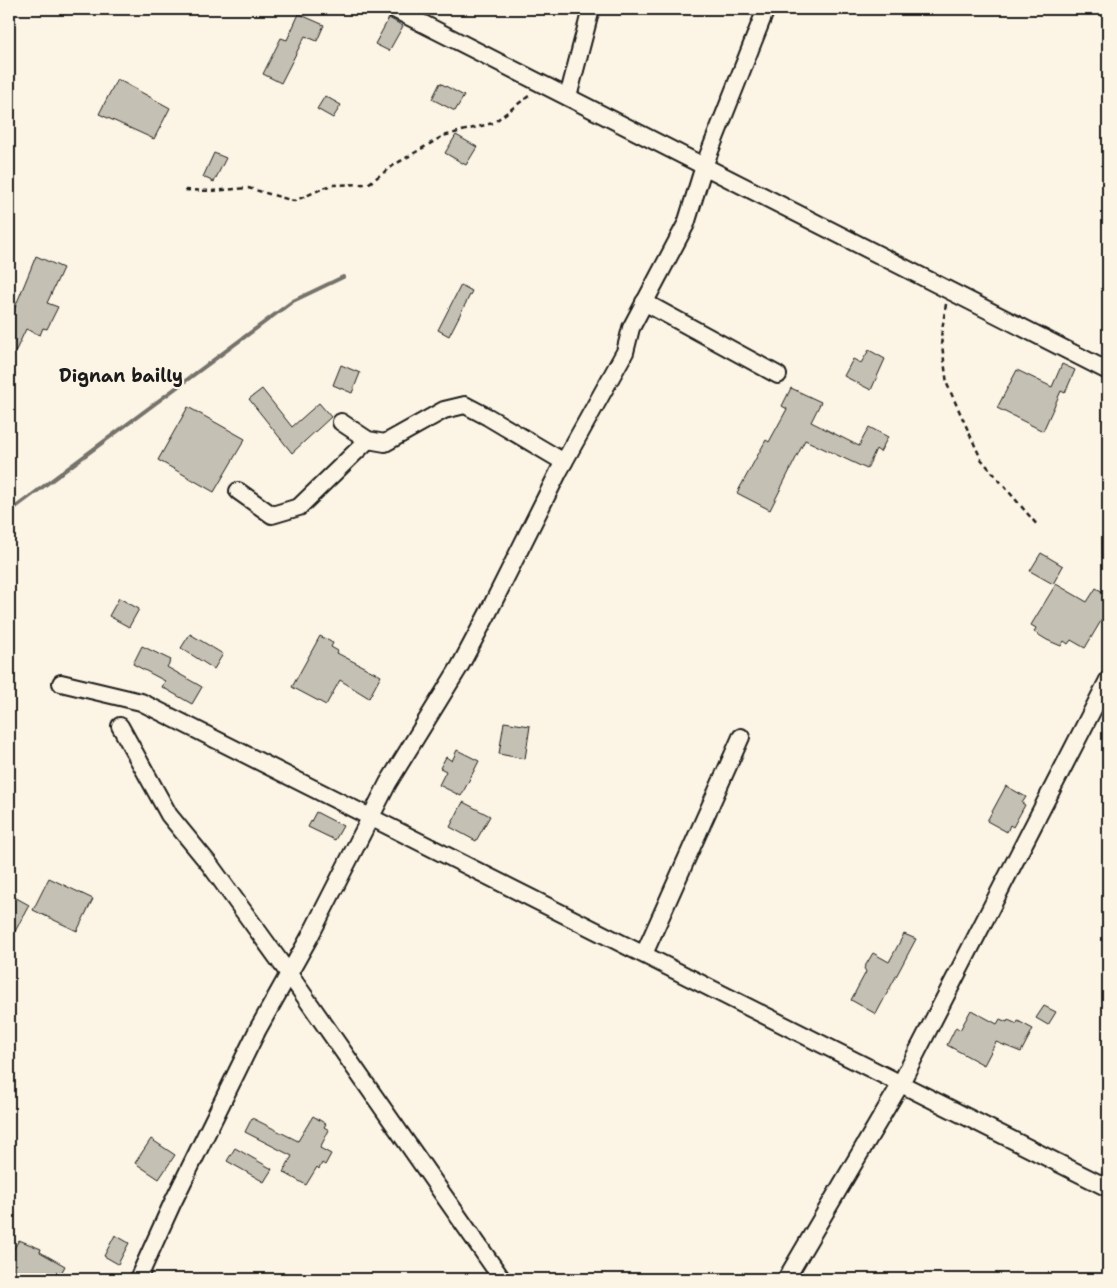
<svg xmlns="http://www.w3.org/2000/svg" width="1117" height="1288" viewBox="0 0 1117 1288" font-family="'Shantell Sans',sans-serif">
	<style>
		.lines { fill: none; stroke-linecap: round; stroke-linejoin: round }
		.stream { stroke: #75726c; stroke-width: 4 }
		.building { fill: #c4c0b3; stroke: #1c1c1c }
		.minor-casing { stroke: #1c1c1c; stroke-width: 20 }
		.path { stroke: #1c1c1c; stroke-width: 2.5; stroke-dasharray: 5 4; stroke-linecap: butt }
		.minor { stroke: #fcf5e5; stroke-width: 16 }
		.labels { text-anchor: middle; stroke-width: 4.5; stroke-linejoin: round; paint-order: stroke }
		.quarter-label { font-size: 18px; font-weight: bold; fill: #1c1c1c; stroke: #fcf5e5 }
	</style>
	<rect width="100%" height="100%" fill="#fcf5e5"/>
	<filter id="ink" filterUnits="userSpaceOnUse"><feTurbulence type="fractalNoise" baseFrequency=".02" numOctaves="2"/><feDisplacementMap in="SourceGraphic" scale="10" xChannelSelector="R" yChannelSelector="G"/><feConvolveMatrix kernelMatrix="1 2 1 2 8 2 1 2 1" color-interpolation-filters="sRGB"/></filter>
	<g filter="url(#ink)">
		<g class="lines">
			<!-- stream -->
			<polyline class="stream" points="9,512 293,301 343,277"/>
		</g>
		<!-- building -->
		<g class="building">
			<polygon points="299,14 324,25 317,41 305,36 281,83 263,74 281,38 287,40"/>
			<polygon points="389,18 403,26 389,51 375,44"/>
			<polygon points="117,79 170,108 154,139 99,114"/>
			<polygon points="440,83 464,96 455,111 432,99"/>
			<polygon points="325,96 341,105 333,118 317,109"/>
			<polygon points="456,135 477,147 466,165 445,153"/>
			<polygon points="214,153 226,158 214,182 203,177"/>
			<polygon points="36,256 63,268 47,303 58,307 47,329 43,328 40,335 26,329 9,365 9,322"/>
			<polygon points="461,285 472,291 449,336 438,330"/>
			<polygon points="869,350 885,359 871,390 844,376 853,359 861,363"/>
			<polygon points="1062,364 1075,370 1065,393 1061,391 1043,431 997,408 1017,370 1052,387"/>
			<polygon points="341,365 360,373 352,393 333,385"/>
			<polygon points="791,388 821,402 811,422 859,446 869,427 888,437 880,452 876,449 867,469 805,440 770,510 737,493 766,440 769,442 787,409 782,406"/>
			<polygon points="262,389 292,427 319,403 331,417 292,453 249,399"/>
			<polygon points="188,407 245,439 214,492 158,460"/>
			<polygon points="1041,553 1063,566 1053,584 1030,571"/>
			<polygon points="1056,584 1087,602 1096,588 1108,595 1108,609 1085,648 1071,640 1068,644 1064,641 1061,646 1047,640 1034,632 1036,628 1031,625"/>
			<polygon points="119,598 139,609 129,627 109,616"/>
			<polygon points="190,634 223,654 214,669 181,648"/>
			<polygon points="320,636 333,643 331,647 338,651 337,653 381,676 369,698 340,680 326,705 292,687"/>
			<polygon points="142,646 171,660 167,667 202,687 192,704 162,687 165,681 133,664"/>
			<polygon points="504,722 530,726 525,759 499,754"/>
			<polygon points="457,750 479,761 461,796 439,785 446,771 440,768 446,757 452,761"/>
			<polygon points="1006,786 1026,797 1022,803 1025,805 1013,827 1010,825 1007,832 987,821"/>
			<polygon points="463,802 490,816 476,841 450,827"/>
			<polygon points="316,812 343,826 335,840 308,827"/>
			<polygon points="49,878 93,899 77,931 33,910"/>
			<polygon points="9,894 29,905 9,943"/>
			<polygon points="904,934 916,939 876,1014 851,1000 866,972 864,968 873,953 889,962"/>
			<polygon points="1044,1006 1056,1012 1048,1025 1036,1018"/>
			<polygon points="971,1010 997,1024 1000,1019 1007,1022 1008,1020 1017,1024 1018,1021 1033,1029 1021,1052 996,1042 984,1065 947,1045 956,1027 960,1030"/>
			<polygon points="313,1116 326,1124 324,1127 329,1130 320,1148 331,1154 325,1165 322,1163 319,1169 317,1167 306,1185 283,1172 292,1156 245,1132 252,1118 298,1141"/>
			<polygon points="151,1139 175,1155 159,1179 135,1163"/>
			<polygon points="235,1148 272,1169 264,1182 227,1161"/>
			<polygon points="115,1235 129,1243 118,1264 104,1256"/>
			<polygon points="19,1240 41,1249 40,1252 65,1266 58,1279 28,1279 9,1269 9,1257"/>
		</g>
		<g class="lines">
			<!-- minor casing -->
			<g class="minor-casing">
				<g id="minor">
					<polyline points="394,9 1108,371"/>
					<polyline points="568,97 591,9"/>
					<polyline points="644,302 778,375"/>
					<polyline points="341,422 368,440 385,443 444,410 465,405 488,417 564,462"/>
					<polyline points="238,491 272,515 299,507 368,440"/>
					<path d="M61,683L141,702C464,863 785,1029 1108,1188"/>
					<polyline points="120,726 169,815 210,865 289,974 502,1279"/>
					<polyline points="644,954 741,737"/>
					<polyline points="138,1279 172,1204 258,1029 309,938 388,783 460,666 487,615 559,471 625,352 631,328 686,224 704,166 766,9"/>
					<polyline points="786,1279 900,1085 1108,680"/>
				</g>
			</g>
			<!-- path -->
			<g class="path">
				<polyline points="185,190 212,191 248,188 294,201 331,185 368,184 394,165 443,136 493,123 530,95"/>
				<polyline points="946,304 941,337 947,384 981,459 1038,526"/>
			</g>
			<!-- minor -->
			<use href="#minor" class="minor"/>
		</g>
	</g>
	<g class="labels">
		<!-- quarter labels -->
		<g class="quarter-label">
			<text x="121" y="382">Dignan bailly</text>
		</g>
	</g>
	<!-- margin -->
	<rect width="1117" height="1288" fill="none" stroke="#fcf5e5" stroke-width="30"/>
	<rect x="15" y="15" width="1087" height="1258" fill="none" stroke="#1c1c1c" stroke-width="2" filter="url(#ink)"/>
</svg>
